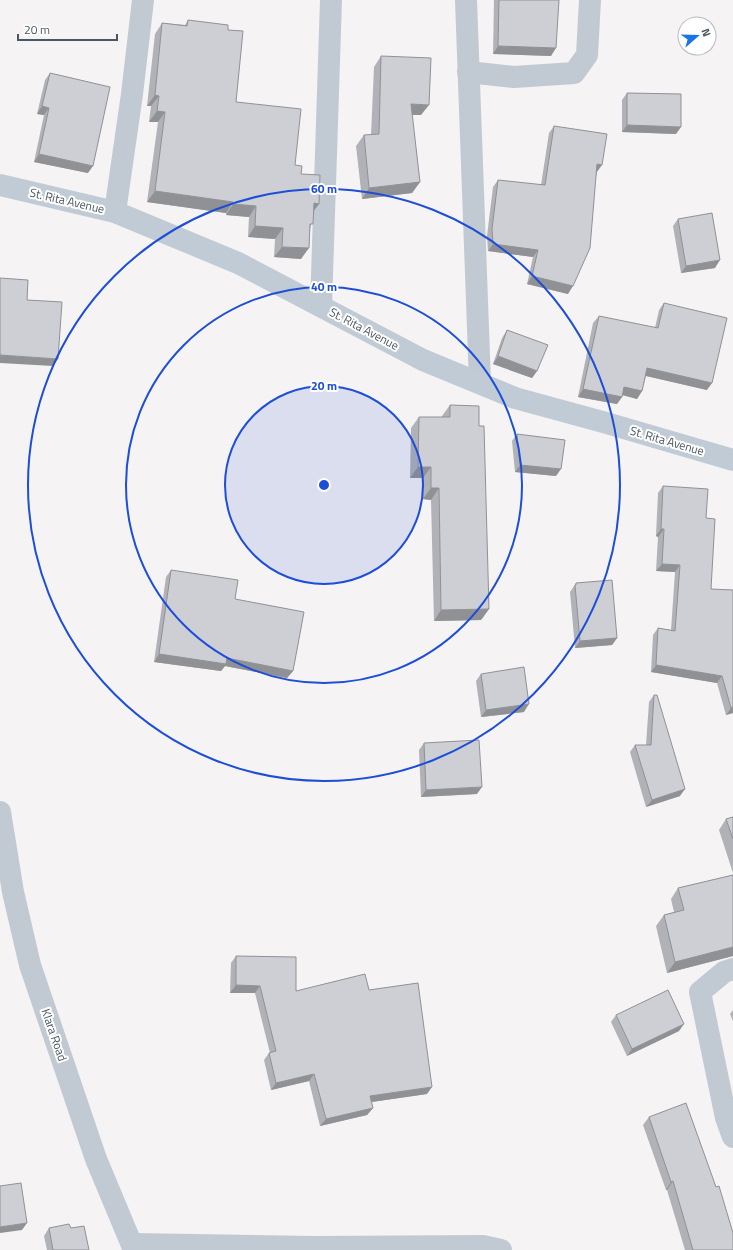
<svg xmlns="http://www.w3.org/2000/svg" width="733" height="1250" viewBox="0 0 733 1250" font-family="'Titillium Web',sans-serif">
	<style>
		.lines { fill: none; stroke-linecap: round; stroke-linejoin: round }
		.street { stroke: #c1cad2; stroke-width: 22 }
		.secondary { stroke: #c1cbd6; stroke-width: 22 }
		.wall { fill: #b0b2b7 }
		.shaded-wall { fill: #909195 }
		.building { fill: #cdcfd5; stroke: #909195 }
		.ring { fill: none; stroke: #1d4ed8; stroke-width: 2 }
		.labels { text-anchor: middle; stroke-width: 4; stroke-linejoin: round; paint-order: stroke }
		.street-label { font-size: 12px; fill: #4a5661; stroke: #fff }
		.centre { fill: #1d4ed8; stroke: #fff; stroke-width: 2 }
		.ring-label { font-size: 12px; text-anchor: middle; font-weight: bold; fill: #1d4ed8; stroke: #fff; stroke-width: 4; stroke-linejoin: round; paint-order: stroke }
	</style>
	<rect width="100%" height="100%" fill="#f5f3f3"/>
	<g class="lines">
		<!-- street -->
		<g class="street">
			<polyline points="466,0 480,383"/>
			<polyline points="468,72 514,77 574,73 587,55 590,0"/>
			<polyline points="115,212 132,94 143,0"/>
			<polyline points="321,306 331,0"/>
			<polyline points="0,812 13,892 30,965 96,1159 134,1250"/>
			<polyline points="733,969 724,972 700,992 726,1118 733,1137"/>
			<polyline points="132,1244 313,1247 483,1246 501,1250"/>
		</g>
		<!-- secondary -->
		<polyline class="secondary" points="0,185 115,212 238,263 423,360 515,398 603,422 733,460"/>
	</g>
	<!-- wall -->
	<g class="wall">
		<polygon points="494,0 559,0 551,56 493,54"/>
		<polygon points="188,20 228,30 236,102 295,165 319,204 314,211 310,229 301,259 274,257 275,239 248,237 249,217 226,215 226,213 147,202 158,122 149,122 151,106 147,106 155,34 162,23 185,25"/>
		<polygon points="381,56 421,115 412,115 420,182 412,193 362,199 356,146 364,135 371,135 374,67"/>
		<polygon points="50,73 88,173 34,162 44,115 37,114 45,80"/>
		<polygon points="627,93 676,134 622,132 622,100"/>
		<polygon points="554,126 597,172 568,294 527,284 533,257 488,251 487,236 493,187 498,180 541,185 549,133"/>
		<polygon points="678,219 715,268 681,273 673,226"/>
		<polygon points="664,303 707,390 646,376 642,391 637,399 622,395 622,397 617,404 578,397 593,323 599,316 655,328 659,310"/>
		<polygon points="507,330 537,371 532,378 493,364 502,338"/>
		<polygon points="450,405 479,426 489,609 481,620 434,621 431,500 423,499 423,478 410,478 411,428 419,417 442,417 442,416"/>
		<polygon points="517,434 556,476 515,472 512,441"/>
		<polygon points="663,486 706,518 711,589 733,590 733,713 726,715 717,683 651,672 653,635 658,628 671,630 675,572 656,571 658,537 656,536 658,493"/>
		<polygon points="171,570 235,599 293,671 287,678 225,666 221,671 154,662 166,577"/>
		<polygon points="576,583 617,638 612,645 575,648 570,592"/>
		<polygon points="481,674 524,712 481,717 476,681"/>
		<polygon points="654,695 680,796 646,807 630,752 635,745 646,745 649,702"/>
		<polygon points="424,743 477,794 421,797 419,750"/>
		<polygon points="733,817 733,873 719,830 726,819"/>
		<polygon points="733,875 733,956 667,973 656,926 664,915 674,912 671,899 678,888"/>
		<polygon points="236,956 296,991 369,990 427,1094 371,1102 373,1108 367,1115 320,1126 309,1081 271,1090 264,1060 269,1053 270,1053 255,993 230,993 231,963"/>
		<polygon points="733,1010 733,1021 730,1014"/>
		<polygon points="616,1015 679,1031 627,1056 611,1022"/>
		<polygon points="649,1117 716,1187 733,1250 685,1250 667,1190 666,1190 643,1125"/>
		<polygon points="49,1228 71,1228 89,1250 47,1250 44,1236"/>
	</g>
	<!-- shaded-wall -->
	<g class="shaded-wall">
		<polygon points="498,46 556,48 551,56 493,54"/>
		<polygon points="155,95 159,96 151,106 147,106"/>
		<polygon points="411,104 429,105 421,115 404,115"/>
		<polygon points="42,106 49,108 44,115 37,114"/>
		<polygon points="157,111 165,112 158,122 149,122"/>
		<polygon points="627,125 681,127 676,134 622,132"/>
		<polygon points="39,154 93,166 88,173 34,162"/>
		<polygon points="597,164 602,165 597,172 592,171"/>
		<polygon points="420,182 412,193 362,199 369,188"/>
		<polygon points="155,191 233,202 226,213 147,202"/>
		<polygon points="314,203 319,204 311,214"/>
		<polygon points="233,204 256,206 249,217 226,215"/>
		<polygon points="255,226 283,228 275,239 248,237"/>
		<polygon points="493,244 538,250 533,257 488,251"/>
		<polygon points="282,247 309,248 301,259 274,257"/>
		<polygon points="720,260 715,268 681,273 686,266"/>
		<polygon points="532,276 573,286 568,294 527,284"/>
		<polygon points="0,355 58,359 53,366 0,363"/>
		<polygon points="498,356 537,371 532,378 493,364"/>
		<polygon points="647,368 712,383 707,390 642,375"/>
		<polygon points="624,387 642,391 637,399 619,394"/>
		<polygon points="583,389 622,397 617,404 578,397"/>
		<polygon points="520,465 561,469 556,476 515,472"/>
		<polygon points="418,467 431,467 423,478 410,478"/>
		<polygon points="431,488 439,488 431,500 423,499"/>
		<polygon points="661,529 664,529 658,537 656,536"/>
		<polygon points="662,564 680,565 675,572 656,571"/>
		<polygon points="489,609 481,620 434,621 441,610"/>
		<polygon points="617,638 612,645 575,648 580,641"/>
		<polygon points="159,654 227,658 293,671 287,678 225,666 221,671 154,662"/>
		<polygon points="656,665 722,676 717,683 651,672"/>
		<polygon points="529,704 524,712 481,717 486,710"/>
		<polygon points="733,707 733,713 726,715 731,708"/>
		<polygon points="482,787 477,794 421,797 426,790"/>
		<polygon points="685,789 680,796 646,807 652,800"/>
		<polygon points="733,947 733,956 667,973 675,962"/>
		<polygon points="236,985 260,986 255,993 230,993"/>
		<polygon points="684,1024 679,1031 627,1056 632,1049"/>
		<polygon points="314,1074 309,1081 271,1090 276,1083"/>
		<polygon points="432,1087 427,1094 365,1103 370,1096"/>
		<polygon points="373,1108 367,1115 320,1126 326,1119"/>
		<polygon points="673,1181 667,1190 666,1190 671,1182"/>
		<polygon points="27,1223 22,1230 0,1233 0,1227"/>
	</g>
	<!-- building -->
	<g class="building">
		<polygon points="499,0 559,0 556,48 498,46"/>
		<polygon points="188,20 228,25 228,30 243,31 236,102 301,109 295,165 302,166 301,174 320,175 319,204 314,203 313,224 310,224 309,248 282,247 283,228 255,226 256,206 233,204 233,202 155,191 165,112 157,111 159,96 155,95 162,23 187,26"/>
		<polygon points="381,56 431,58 429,105 411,104 420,182 369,188 364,135 379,134"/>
		<polygon points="50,73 110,87 93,166 39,154 49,108 42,106"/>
		<polygon points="627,93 681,94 681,127 627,125"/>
		<polygon points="554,126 607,134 602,165 597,164 590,248 573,286 532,276 538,250 493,244 492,229 498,180 545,185"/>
		<polygon points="712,213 720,260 686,266 678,219"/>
		<polygon points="0,278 28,280 27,300 62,302 58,359 0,355"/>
		<polygon points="664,303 727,318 712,383 647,368 642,391 624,387 622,397 583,389 599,316 658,328"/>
		<polygon points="507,330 548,345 537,371 498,356"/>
		<polygon points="450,405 479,406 479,426 484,426 489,609 441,610 439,488 431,488 431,467 418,467 419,417 450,417"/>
		<polygon points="517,434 565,440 561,469 520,465"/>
		<polygon points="663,486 708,489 706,518 715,519 711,589 733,590 733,707 731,708 722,676 656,665 658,628 675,631 680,565 662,564 664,529 661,529"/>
		<polygon points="171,570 238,580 235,599 304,612 293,671 227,658 226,664 159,654"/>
		<polygon points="612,580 617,638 580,641 575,585 576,585 576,583"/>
		<polygon points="524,667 529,704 486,710 481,674"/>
		<polygon points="654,695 657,695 685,789 652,800 635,745 651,745"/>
		<polygon points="479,740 482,787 426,790 424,743"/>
		<polygon points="733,817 733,839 726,819"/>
		<polygon points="733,875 733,947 675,962 664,915 684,910 678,888"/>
		<polygon points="236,956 296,957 296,991 365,974 369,990 418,983 432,1087 370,1096 373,1108 326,1119 314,1074 276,1083 269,1053 276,1051 260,986 236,985"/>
		<polygon points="668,990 684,1024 632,1049 616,1015"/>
		<polygon points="686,1103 716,1187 719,1186 733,1233 733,1250 693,1250 673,1181 671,1182 649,1117"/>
		<polygon points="21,1183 27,1223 0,1227 0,1186"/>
		<polygon points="69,1224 71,1228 84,1226 89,1250 53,1250 49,1228"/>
	</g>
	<!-- distance rings -->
	<circle cx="324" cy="485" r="99" fill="#1d4ed8" fill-opacity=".12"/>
	<g class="ring">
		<circle cx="324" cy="485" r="99"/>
		<circle cx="324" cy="485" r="198"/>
		<circle cx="324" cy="485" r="296"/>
	</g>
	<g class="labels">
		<!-- street labels -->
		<g class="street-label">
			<text transform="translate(67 201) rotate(13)" y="4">St. Rita Avenue</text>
			<text transform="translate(364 329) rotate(28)" y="4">St. Rita Avenue</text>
			<text transform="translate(667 441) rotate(16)" y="4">St. Rita Avenue</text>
			<text transform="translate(54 1035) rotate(71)" y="4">Klara Road</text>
		</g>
	</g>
	<circle cx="324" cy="485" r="6" class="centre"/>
	<g class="ring-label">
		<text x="324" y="193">60 m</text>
		<text x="324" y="291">40 m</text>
		<text x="324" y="390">20 m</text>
	</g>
	<!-- north arrow -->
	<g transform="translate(697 36) rotate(70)"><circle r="19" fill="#ffffff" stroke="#b7bbc0"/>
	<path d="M0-3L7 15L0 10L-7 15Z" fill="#1a73e8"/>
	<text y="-6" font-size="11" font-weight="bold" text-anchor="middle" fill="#4a5661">N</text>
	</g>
	<!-- scale -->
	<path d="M18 34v6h99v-6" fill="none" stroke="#4a5661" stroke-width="2"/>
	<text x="24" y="34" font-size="12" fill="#4a5661" stroke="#ffffff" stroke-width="3" paint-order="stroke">20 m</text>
</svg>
